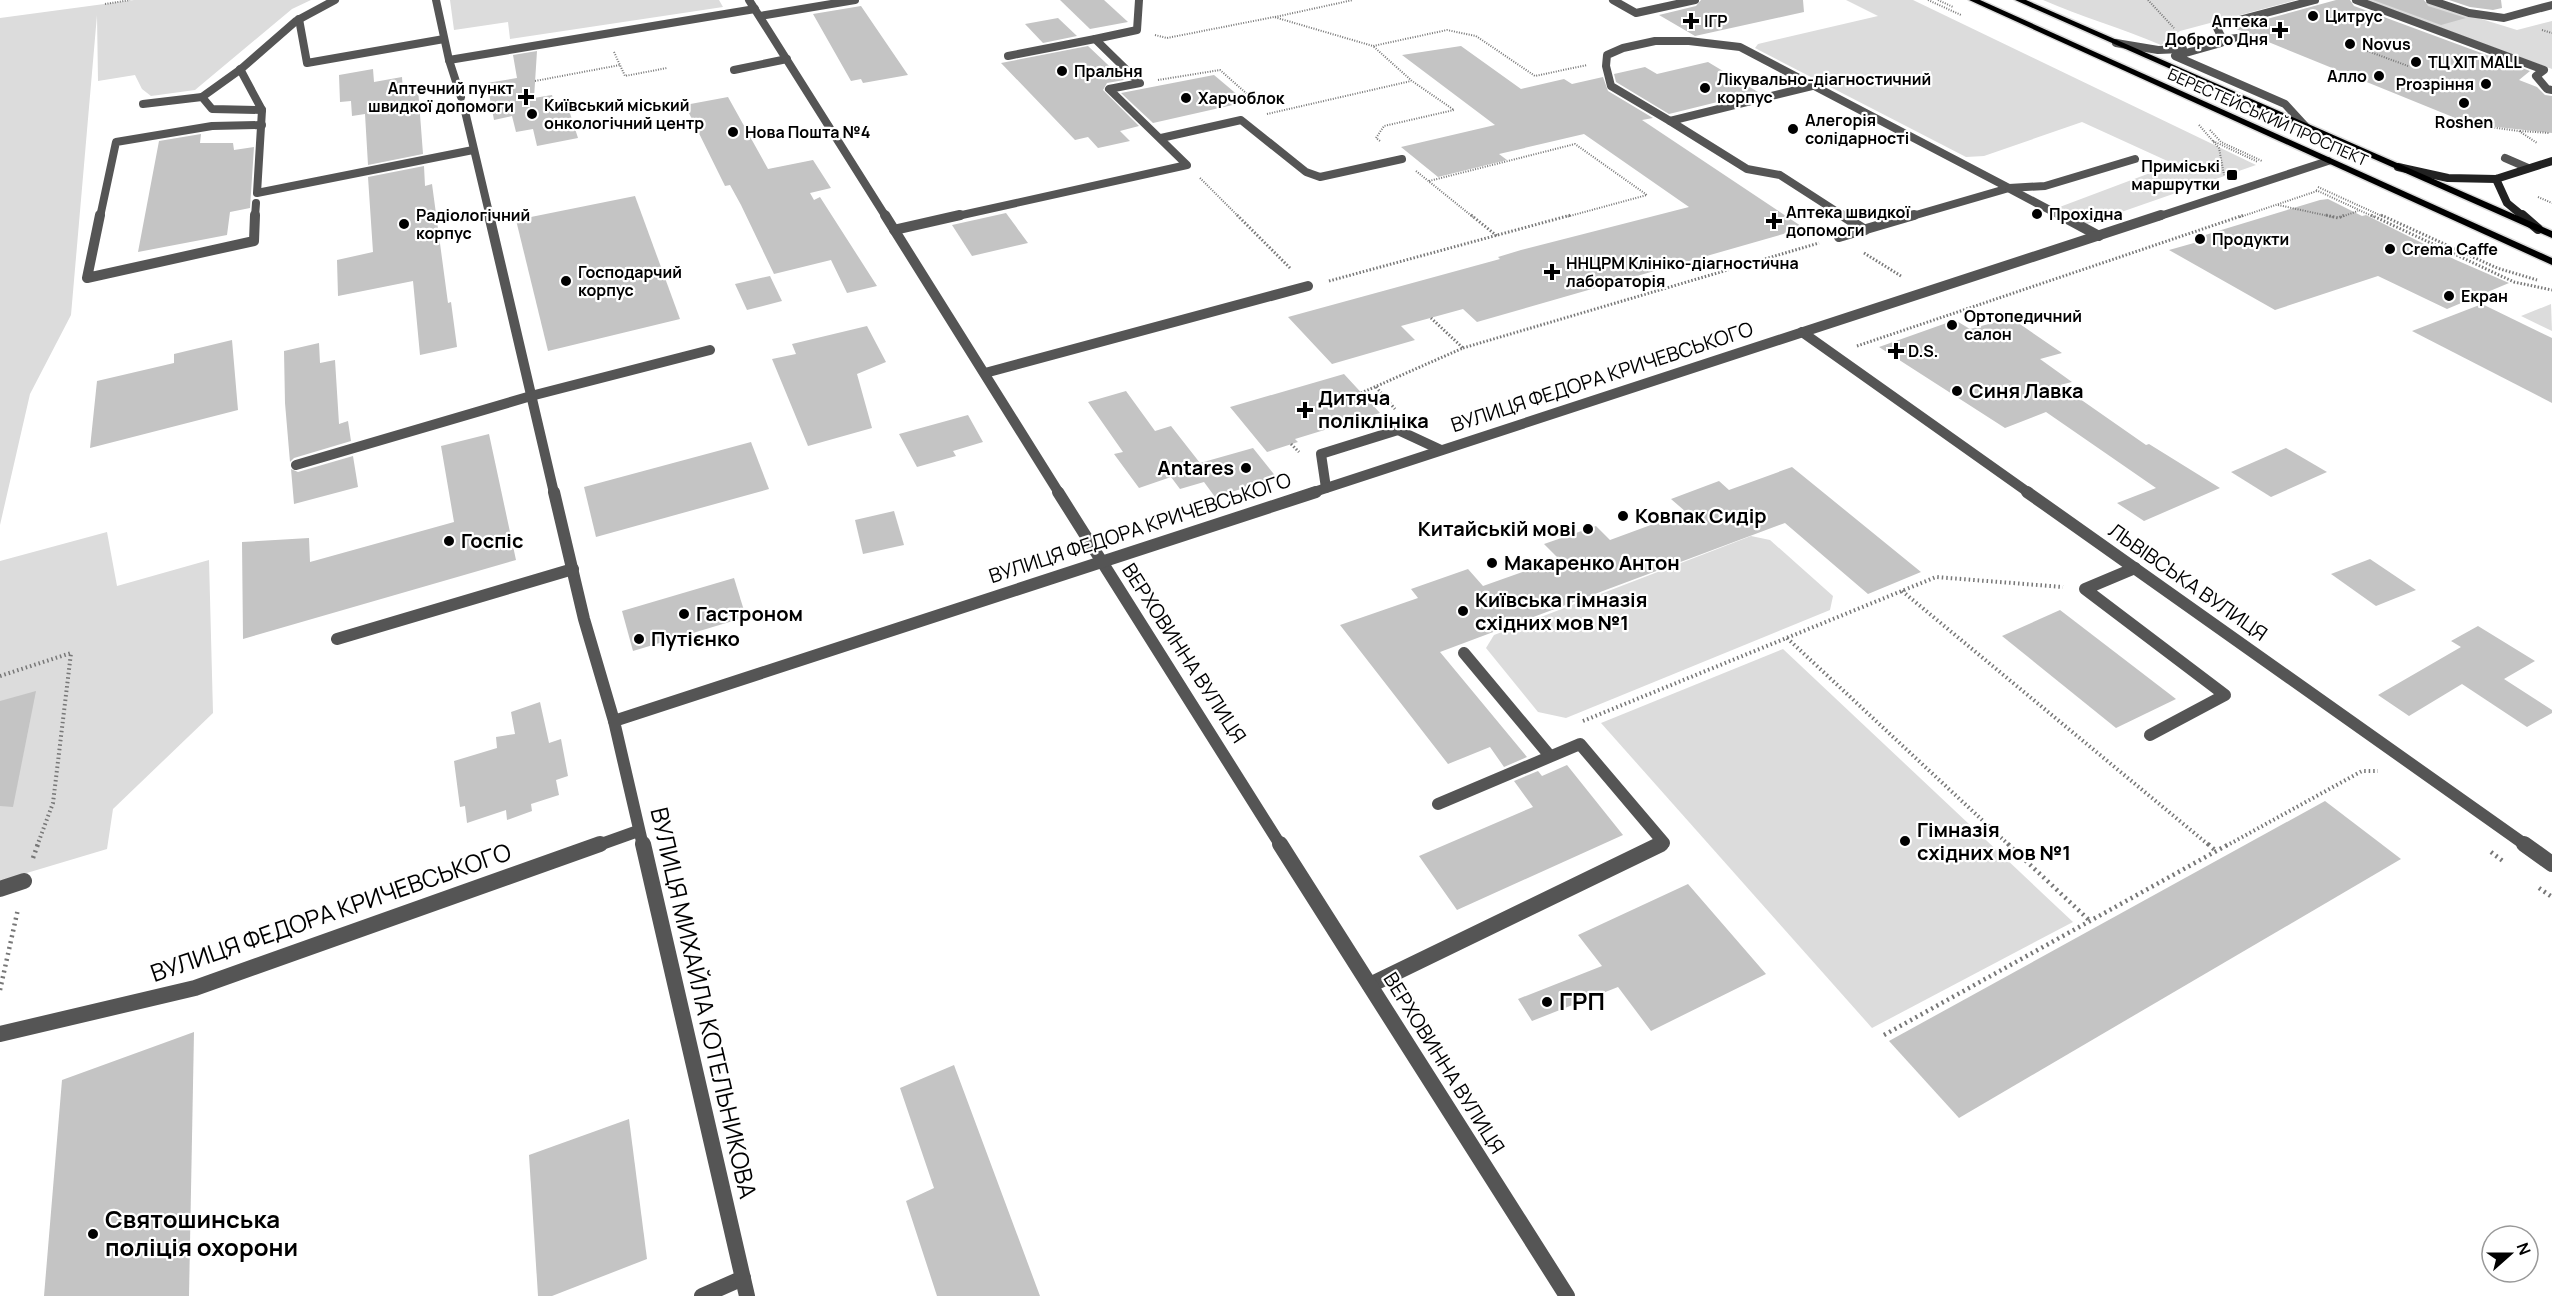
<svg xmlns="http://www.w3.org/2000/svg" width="2552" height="1296" viewBox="0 0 2552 1296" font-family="Manrope,sans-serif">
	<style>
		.green { fill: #dcdcdc }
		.building { fill: #c4c4c4 }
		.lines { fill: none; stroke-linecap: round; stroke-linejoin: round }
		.primary-casing { stroke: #dbdbdb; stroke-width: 3 }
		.path-far3 { stroke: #777; stroke-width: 2; stroke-dasharray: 1 1.5; stroke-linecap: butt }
		.path-far2 { stroke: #777; stroke-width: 3; stroke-dasharray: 1.5 2; stroke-linecap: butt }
		.path-far1 { stroke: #777; stroke-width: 4; stroke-dasharray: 1.5 3; stroke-linecap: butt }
		.path { stroke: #777; stroke-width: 4.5; stroke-dasharray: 2 4; stroke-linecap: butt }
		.lane-far3 { stroke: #555; stroke-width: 8 }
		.lane-far2 { stroke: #555; stroke-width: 10 }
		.lane-far1 { stroke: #555; stroke-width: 12 }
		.lane { stroke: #555; stroke-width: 16 }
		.street-far3 { stroke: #555; stroke-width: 8 }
		.street-far2 { stroke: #555; stroke-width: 10 }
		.street-far1 { stroke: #555; stroke-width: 12 }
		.street { stroke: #555; stroke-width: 16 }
		.secondary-far1 { stroke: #222; stroke-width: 8 }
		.secondary { stroke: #222; stroke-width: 10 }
		.primary { fill: #000; fill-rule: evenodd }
		.poi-dot { fill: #000; stroke: #fff; stroke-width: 2 }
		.labels { text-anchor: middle; stroke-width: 4.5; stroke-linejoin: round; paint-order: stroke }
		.far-poi-label { font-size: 16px; font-weight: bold; fill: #000; stroke: #fff; text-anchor: start }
		.far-street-label { font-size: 16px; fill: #000; stroke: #fff }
		.street-label { font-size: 20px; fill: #000; stroke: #fff }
		.poi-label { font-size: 20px; font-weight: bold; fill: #000; stroke: #fff; text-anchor: start }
		.near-street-label { font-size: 24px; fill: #000; stroke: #fff }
		.near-poi-label { font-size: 24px; font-weight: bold; fill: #000; stroke: #fff; text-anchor: start }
	</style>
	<rect width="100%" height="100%" fill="#fff"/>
	<!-- green -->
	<g class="green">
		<polygon points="134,0 311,0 292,9 195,90 151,96 142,89 135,75 98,81 97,15 71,315 30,394 0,525 0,18"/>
		<polygon points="450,0 719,0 723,7 510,39 508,22 454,30"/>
		<polygon points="1846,0 1913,0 2256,165 2087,224 2057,208 2174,164 2082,122 1984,156 1966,157 1755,48 1758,44 1878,16"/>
		<path d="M2043,0H2296L2180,31L2161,45C2122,28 2081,17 2043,0Z"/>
		<polygon points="2366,0 2420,0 2517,30 2552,21 2552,69"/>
		<polygon points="2551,304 2552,331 2521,316"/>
		<polygon points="107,532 117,586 209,560 213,713 113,809 107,849 0,881 0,561"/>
		<polygon points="1751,536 1770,540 1833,596 1830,610 1566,718 1538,712 1486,648 1494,635"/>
		<polygon points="1783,649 2073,922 1872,1028 1601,723"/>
	</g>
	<!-- building -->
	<g class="building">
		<polygon points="1060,0 1104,0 1128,22 1090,29"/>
		<polygon points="1701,0 1803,0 1804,12 1695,36 1659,15 1696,6"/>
		<polygon points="2336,0 2350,0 2354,6 2530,71 2519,80 2537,87 2545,95 2552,96 2552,133 2470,124 2234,28"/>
		<polygon points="2373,0 2424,0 2428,6 2466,18 2441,25"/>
		<polygon points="2449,0 2501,0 2502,8 2493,10 2470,7"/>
		<polygon points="861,6 908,75 863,83 861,79 851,81 813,14"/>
		<polygon points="1058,18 1077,36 1043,43 1025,24"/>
		<polygon points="1088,46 1124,80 1107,83 1103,90 1139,126 1120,131 1130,141 1098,148 1088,137 1075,140 1001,63"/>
		<polygon points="1461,46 1521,89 1564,79 1572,84 1603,77 1608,91 1653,118 1642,120 1804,228 1477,322 1463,309 1401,326 1415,340 1332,364 1288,317 1500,259 1498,257 1521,250 1689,207 1584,134 1499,154 1507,160 1438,177 1401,147 1495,125 1402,55"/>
		<polygon points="537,51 534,98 552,95 556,109 568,107 578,138 537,146 533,129 516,132 512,116 494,120 487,83 517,78 513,55"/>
		<polygon points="1708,62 1758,92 1669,114 1616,82 1614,74 1645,67 1657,74"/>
		<polygon points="373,69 374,82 402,77 403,91 418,88 423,154 368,165 365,114 352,116 351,101 340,102 339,75"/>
		<polygon points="1214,75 1246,102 1153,123 1121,93"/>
		<polygon points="728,97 768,169 813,160 831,188 810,193 814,200 820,197 877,286 847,293 831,260 774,274 741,205 730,185 725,186 685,105"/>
		<polygon points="201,134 200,143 233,143 234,150 254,147 250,208 230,212 227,235 138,252 159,141"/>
		<polygon points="424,166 425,186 432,184 448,303 451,302 457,347 420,355 413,281 338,296 337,260 373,252 368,177"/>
		<polygon points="635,196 680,319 548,351 516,220"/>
		<polygon points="2328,199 2362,216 2366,215 2456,260 2509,283 2447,309 2378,276 2275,310 2169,250 2201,241 2196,238 2218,231 2320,200"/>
		<polygon points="1006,213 1028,243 972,256 952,225"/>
		<polygon points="770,276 782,301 747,310 735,284"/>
		<polygon points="2482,304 2552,338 2552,403 2412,331"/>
		<polygon points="2011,318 2062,353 2040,359 2072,382 2060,385 2146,445 2149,444 2220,488 2144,521 2117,503 2156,488 2046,412 2005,428 1879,347 1955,320 1970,329"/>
		<polygon points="867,326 886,362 857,374 872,428 808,446 772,359 796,354 792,344"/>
		<polygon points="232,340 238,410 90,448 97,381 174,363 174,354"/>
		<polygon points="319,343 320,363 335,360 339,424 348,421 351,441 294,458 290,462 285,403 284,351"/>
		<polygon points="1344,374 1380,413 1295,439 1298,442 1267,452 1230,407"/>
		<polygon points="1126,391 1155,431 1171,426 1200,463 1253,448 1277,478 1215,497 1204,482 1180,489 1171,477 1139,488 1114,454 1123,452 1088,402"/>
		<polygon points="968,415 983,442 953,451 956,456 917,467 899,434"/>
		<polygon points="489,434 516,560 243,639 242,542 309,538 310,562 454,522 441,446"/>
		<polygon points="751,442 769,489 596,537 584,487"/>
		<polygon points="2286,448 2327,472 2271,497 2231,472"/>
		<polygon points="353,456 358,487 294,504 291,469 298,472"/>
		<polygon points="1792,467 1921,572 1868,594 1785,523 1440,652 1527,757 1504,767 1490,747 1448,764 1340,625 1418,598 1411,589 1468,569 1483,586 1559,559 1544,544 1596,526 1610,540 1686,512 1671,499 1719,481 1729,490"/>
		<polygon points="894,511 904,545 863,554 855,520"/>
		<polygon points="2370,559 2416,590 2376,606 2331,574"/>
		<polygon points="734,578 746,617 633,651 622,611"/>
		<polygon points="2060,610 2176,699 2116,728 2002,636"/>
		<polygon points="2478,626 2535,661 2504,679 2552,710 2552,713 2527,727 2462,684 2409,716 2378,695 2461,647 2451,641"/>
		<polygon points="36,691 13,807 0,806 0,701"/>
		<polygon points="540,702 549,743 561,739 568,776 556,780 559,795 531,804 532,811 507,820 506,810 467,823 465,806 460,807 454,761 497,748 496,737 515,734 511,712"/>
		<polygon points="1567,765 1623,835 1457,910 1419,856 1533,807 1514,781 1538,771 1542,776"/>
		<polygon points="2325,801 2401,859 1959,1118 1889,1041"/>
		<polygon points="1688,884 1766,974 1651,1031 1618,987 1532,1021 1518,999 1602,966 1578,935"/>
		<polygon points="194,1032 189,1296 44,1296 62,1080"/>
		<polygon points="954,1065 1040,1296 937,1296 906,1201 934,1188 900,1088"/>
		<polygon points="629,1119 647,1259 552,1296 538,1296 529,1155"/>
	</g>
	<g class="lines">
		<!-- primary casing -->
		<g class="primary-casing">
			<g id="primary">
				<polygon points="1969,0 1980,0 2552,258 2552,265"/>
				<polygon points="2015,0 2026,0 2552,231 2552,238"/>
			</g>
		</g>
		<!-- path-far3 -->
		<g class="path-far3">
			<polyline points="1928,0 1961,15"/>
			<polyline points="1938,0 1953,7"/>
			<polyline points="2148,0 2174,28"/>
			<polyline points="105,4 130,0"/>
			<polyline points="1275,17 1353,0"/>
			<polyline points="2542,30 2552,33"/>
			<polyline points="1155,35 1167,38 1274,17 1373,46"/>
			<polyline points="2365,50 2408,66"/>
			<polyline points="614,52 625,76 667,68"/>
			<polyline points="1158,80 1220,70 1255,101"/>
			<polyline points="535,81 620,65"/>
			<polyline points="1267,114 1411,81"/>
			<polyline points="2467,124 2519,131 2537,143"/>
			<polyline points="2199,125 2219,148 2224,175"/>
			<polyline points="2210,130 2221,142 2262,161"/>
			<polyline points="2520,131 2549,133"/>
			<polyline points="1380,141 1376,138 1384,126 1454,110 1412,81 1373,46 1447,30 1476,36 1535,76 1587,65"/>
			<polyline points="2213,141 2258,162"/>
			<polyline points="1416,171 1473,217"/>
			<polyline points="1200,178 1239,217"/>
			<polyline points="1429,181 1575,144 1647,195 1566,217"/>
			<polyline points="2318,187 2384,217"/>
			<polyline points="2316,190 2374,217"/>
			<polyline points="2538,197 2552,203"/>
			<polyline points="2278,205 2333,217"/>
			<polyline points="2240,217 2317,191"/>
			<polyline points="2341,217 2358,211"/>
		</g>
		<!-- path-far2 -->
		<g class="path-far2">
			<polyline points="1237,215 1290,268"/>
			<polyline points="1471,215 1497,236"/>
			<polyline points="2326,215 2338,218 2345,215"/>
			<polyline points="2371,215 2514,282 2552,290"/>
			<polyline points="2381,215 2497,268 2537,280"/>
			<polyline points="1864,253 1901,276"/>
			<polyline points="1329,281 1571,215"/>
			<polyline points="1857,346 2244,215"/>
			<polyline points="1463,348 1819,243"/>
			<polyline points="1376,387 1395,409"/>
			<polyline points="1361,393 1463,348 1431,318"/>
			<polyline points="1291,444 1299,452"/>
		</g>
		<!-- path-far1 -->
		<g class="path-far1">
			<polyline points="1902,591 2210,846"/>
			<polyline points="1787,638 2010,846"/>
			<polyline points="0,676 71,653 53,803 37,846"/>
			<polyline points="1583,721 1936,577 2063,587"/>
			<polyline points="2226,846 2362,771 2378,771"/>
		</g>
		<!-- path -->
		<g class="path">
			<polyline points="2008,844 2090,921"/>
			<polyline points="2208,844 2216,851"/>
			<polyline points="2491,852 2504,862"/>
			<polyline points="33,858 38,844"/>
			<polyline points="2539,888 2552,897"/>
			<polyline points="0,990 18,909"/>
			<polyline points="1884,1035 2229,844"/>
		</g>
		<!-- lane-far3 -->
		<g class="lane-far3">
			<polyline points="436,0 449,60 461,97"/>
			<polyline points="1613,0 1636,13 1695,0"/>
			<polyline points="2356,0 2544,70 2536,76 2547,89 2552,90"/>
			<polyline points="2430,0 2469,13 2504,18 2552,5"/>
			<polyline points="760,16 855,0"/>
			<polyline points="299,19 307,63 444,39"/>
			<polyline points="2222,38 2216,26 2315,0"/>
			<polyline points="2214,41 2237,38"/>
			<polyline points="2116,43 2158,50 2183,49"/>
			<polyline points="2221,43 2175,56 2285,104 2307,128"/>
			<polyline points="1008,56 1095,39"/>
			<polyline points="449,60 755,9"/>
			<polyline points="240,69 262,110 257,193 473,150"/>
			<polyline points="734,70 787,59"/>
			<polyline points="1812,86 1670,121 1747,169 1780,175 1845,217"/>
			<polyline points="202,97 241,69 296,21 335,0"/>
			<polyline points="143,104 202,97 212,109 262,110"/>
			<polyline points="464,107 490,217"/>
			<polyline points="1670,121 1611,86 1606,66 1607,55 1623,48 1655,41 1689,41 1740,47 2009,188 1909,217"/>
			<polyline points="1161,138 1241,120 1306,172 1320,177 1402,159"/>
			<polyline points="2505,158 2528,168"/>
			<polyline points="2009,188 2045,186 2135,159"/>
			<polyline points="2010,189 2063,217"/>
			<polyline points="100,217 116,142 212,126 262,125"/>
			<polyline points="255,217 256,203"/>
			<polyline points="953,217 1187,165 1109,89 1140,83 1095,39 1137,30 1139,0"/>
		</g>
		<!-- lane-far2 -->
		<g class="lane-far2">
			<polyline points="100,215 87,278 254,241 255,215"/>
			<polyline points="489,215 554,493"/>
			<polyline points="1842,215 1865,230"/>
			<polyline points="2060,215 2099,236"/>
			<polyline points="894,230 960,215"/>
			<polyline points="1839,237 1914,215"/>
			<polyline points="985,373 1308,286"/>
			<polyline points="296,465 531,396 710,350"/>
			<polyline points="1326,488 1321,454 1398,430 1441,450"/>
		</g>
		<!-- lane-far1 -->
		<g class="lane-far1">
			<polyline points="554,492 584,619 614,721"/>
			<polyline points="2135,568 2085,589 2225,695 2150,735"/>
			<polyline points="337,639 573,569"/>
			<polyline points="1464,653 1550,756"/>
			<polyline points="1438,804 1580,744 1664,843 1658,846"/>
		</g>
		<!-- lane -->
		<g class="lane">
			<polyline points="0,889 24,881"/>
			<polyline points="1370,985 1661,844"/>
			<polyline points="702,1296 743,1278"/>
		</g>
		<!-- street-far3 -->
		<g class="street-far3">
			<polyline points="749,0 886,217"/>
			<polyline points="2157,217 2328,161"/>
		</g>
		<!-- street-far2 -->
		<g class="street-far2">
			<polyline points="885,215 1059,493"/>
			<polyline points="1802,332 2029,493"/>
			<polyline points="1311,493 2161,215"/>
		</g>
		<!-- street-far1 -->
		<g class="street-far1">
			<polyline points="1058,492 1281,846"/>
			<polyline points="2027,492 2527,846"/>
			<polyline points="596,846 638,831"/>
			<polyline points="643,846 614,721 1316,492"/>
		</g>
		<!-- street -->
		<g class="street">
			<polyline points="643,844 747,1296"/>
			<polyline points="1280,844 1567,1296"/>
			<polyline points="2524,844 2552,864"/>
			<polyline points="0,1034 195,988 600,844"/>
		</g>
		<!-- secondary-far1 -->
		<g class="secondary-far1">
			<polyline points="2398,167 2448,178 2496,179 2552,161"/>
			<polyline points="2496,179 2507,203 2524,217"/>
		</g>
		<!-- secondary -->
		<polyline class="secondary" points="2522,215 2538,229"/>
		<!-- primary -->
		<use href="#primary" class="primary"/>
	</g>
	<!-- markers -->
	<g class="poi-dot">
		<circle cx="2313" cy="16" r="6"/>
		<path d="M1688 12h6v6h6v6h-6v6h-6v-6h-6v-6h6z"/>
		<path d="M2277 21h6v6h6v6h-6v6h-6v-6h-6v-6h6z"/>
		<circle cx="2350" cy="44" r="6"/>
		<circle cx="2416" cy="62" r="6"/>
		<circle cx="1062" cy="71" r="6"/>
		<circle cx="2379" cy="76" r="6"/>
		<circle cx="2486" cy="84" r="6"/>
		<circle cx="1705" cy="88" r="6"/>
		<path d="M523 88h6v6h6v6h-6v6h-6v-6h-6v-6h6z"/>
		<circle cx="1186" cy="98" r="6"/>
		<circle cx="2464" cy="103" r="6"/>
		<circle cx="532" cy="114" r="6"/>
		<circle cx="1793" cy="129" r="6"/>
		<circle cx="733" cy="132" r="6"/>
		<rect x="2226" y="169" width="12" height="12" rx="3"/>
		<circle cx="2037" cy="214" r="6"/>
		<path d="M1771 212h6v6h6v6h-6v6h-6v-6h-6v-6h6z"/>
		<circle cx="404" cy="224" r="6"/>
		<circle cx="2200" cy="239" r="6"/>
		<circle cx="2390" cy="249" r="6"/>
		<path d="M1549 263h6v6h6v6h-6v6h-6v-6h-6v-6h6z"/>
		<circle cx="566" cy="281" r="6"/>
		<circle cx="2449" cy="296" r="6"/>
		<circle cx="1952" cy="325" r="6"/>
		<path d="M1893 342h6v6h6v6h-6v6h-6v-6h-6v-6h6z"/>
		<circle cx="1957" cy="391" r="6"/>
		<path d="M1302 401h6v6h6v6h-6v6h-6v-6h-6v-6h6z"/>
		<circle cx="1246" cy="468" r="6"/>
		<circle cx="1623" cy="516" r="6"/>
		<circle cx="1588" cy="529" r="6"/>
		<circle cx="449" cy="541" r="6"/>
		<circle cx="1492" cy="563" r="6"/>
		<circle cx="1463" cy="611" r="6"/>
		<circle cx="684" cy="614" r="6"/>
		<circle cx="639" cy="639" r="6"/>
		<circle cx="1905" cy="841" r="6"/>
		<circle cx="1547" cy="1002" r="6"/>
		<circle cx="93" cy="1234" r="6"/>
	</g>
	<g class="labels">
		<!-- far-poi labels -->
		<g class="far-poi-label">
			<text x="2325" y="22">Цитрус</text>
			<text x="1704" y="27">ІГР</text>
			<text x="2268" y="27" text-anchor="end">Аптека<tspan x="2268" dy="18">Доброго Дня</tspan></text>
			<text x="2362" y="50">Novus</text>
			<text x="2428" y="68">ТЦ ХІТ MALL</text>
			<text x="1074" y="77">Пральня</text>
			<text x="2367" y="82" text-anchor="end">Алло</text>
			<text x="1717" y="85">Лікувально-діагностичний<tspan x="1717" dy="18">корпус</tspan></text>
			<text x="2474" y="90" text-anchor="end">Proзріння</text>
			<text x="514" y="94" text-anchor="end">Аптечний пункт<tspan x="514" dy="18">швидкої допомоги</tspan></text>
			<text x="1198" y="104">Харчоблок</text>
			<text x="544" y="111">Київський міський<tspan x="544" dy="18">онкологічний центр</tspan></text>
			<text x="1805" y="126">Алегорія<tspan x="1805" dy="18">солідарності</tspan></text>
			<text x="2464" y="128" text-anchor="middle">Roshen</text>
			<text x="745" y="138">Нова Пошта №4</text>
			<text x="2220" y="172" text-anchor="end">Приміські<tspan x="2220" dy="18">маршрутки</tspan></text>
			<text x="1786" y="218">Аптека швидкої<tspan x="1786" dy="18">допомоги</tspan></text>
			<text x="2049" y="220">Прохідна</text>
			<text x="416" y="221">Радіологічний<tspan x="416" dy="18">корпус</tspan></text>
			<text x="2212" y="245">Продукти</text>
			<text x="2402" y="255">Crema Caffe</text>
			<text x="1566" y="269">ННЦРМ Клініко-діагностична<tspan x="1566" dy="18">лабораторія</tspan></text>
			<text x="578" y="278">Господарчий<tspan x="578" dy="18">корпус</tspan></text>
			<text x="2461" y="302">Екран</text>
			<text x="1964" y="322">Ортопедичний<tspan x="1964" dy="18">салон</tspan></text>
			<text x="1908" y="357">D.S.</text>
		</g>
		<!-- far-street labels -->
		<g class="far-street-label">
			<text transform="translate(2268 117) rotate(24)" y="6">БЕРЕСТЕЙСЬКИЙ ПРОСПЕКТ</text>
		</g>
		<!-- street labels -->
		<g class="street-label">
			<text transform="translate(1602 377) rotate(-18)" y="7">ВУЛИЦЯ ФЕДОРА КРИЧЕВСЬКОГО</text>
			<text transform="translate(1140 528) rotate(-18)" y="7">ВУЛИЦЯ ФЕДОРА КРИЧЕВСЬКОГО</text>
			<text transform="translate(2188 582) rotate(35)" y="7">ЛЬВІВСЬКА ВУЛИЦЯ</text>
			<text transform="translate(1184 653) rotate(57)" y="7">ВЕРХОВИННА ВУЛИЦЯ</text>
			<text transform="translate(1444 1063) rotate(58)" y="7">ВЕРХОВИННА ВУЛИЦЯ</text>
		</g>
		<!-- poi labels -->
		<g class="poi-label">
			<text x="1969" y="398">Синя Лавка</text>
			<text x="1318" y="405">Дитяча<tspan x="1318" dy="23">поліклініка</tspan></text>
			<text x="1234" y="475" text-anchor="end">Antares</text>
			<text x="1635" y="523">Ковпак Сидір</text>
			<text x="1576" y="536" text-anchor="end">Китайській мові</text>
			<text x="461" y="548">Госпіс</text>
			<text x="1504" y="570">Макаренко Антон</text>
			<text x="1475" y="607">Київська гімназія<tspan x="1475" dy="23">східних мов №1</tspan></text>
			<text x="696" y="621">Гастроном</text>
			<text x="651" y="646">Путієнко</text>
			<text x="1917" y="837">Гімназія<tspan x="1917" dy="23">східних мов №1</tspan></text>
		</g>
		<!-- near-street labels -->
		<g class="near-street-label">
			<text transform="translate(331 913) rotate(-19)" y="8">ВУЛИЦЯ ФЕДОРА КРИЧЕВСЬКОГО</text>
			<text transform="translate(703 1003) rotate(77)" y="8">ВУЛИЦЯ МИХАЙЛА КОТЕЛЬНИКОВА</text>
		</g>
		<!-- near-poi labels -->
		<g class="near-poi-label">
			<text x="1559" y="1010">ГРП</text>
			<text x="105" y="1228">Святошинська<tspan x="105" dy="28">поліція охорони</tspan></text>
		</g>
	</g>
	<!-- north arrow -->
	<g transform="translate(2510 1254) rotate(69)"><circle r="28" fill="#ffffff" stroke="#999999" stroke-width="1.5"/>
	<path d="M0-4.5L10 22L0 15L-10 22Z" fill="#000000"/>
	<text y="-9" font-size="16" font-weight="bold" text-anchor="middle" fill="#000000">N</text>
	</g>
</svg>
